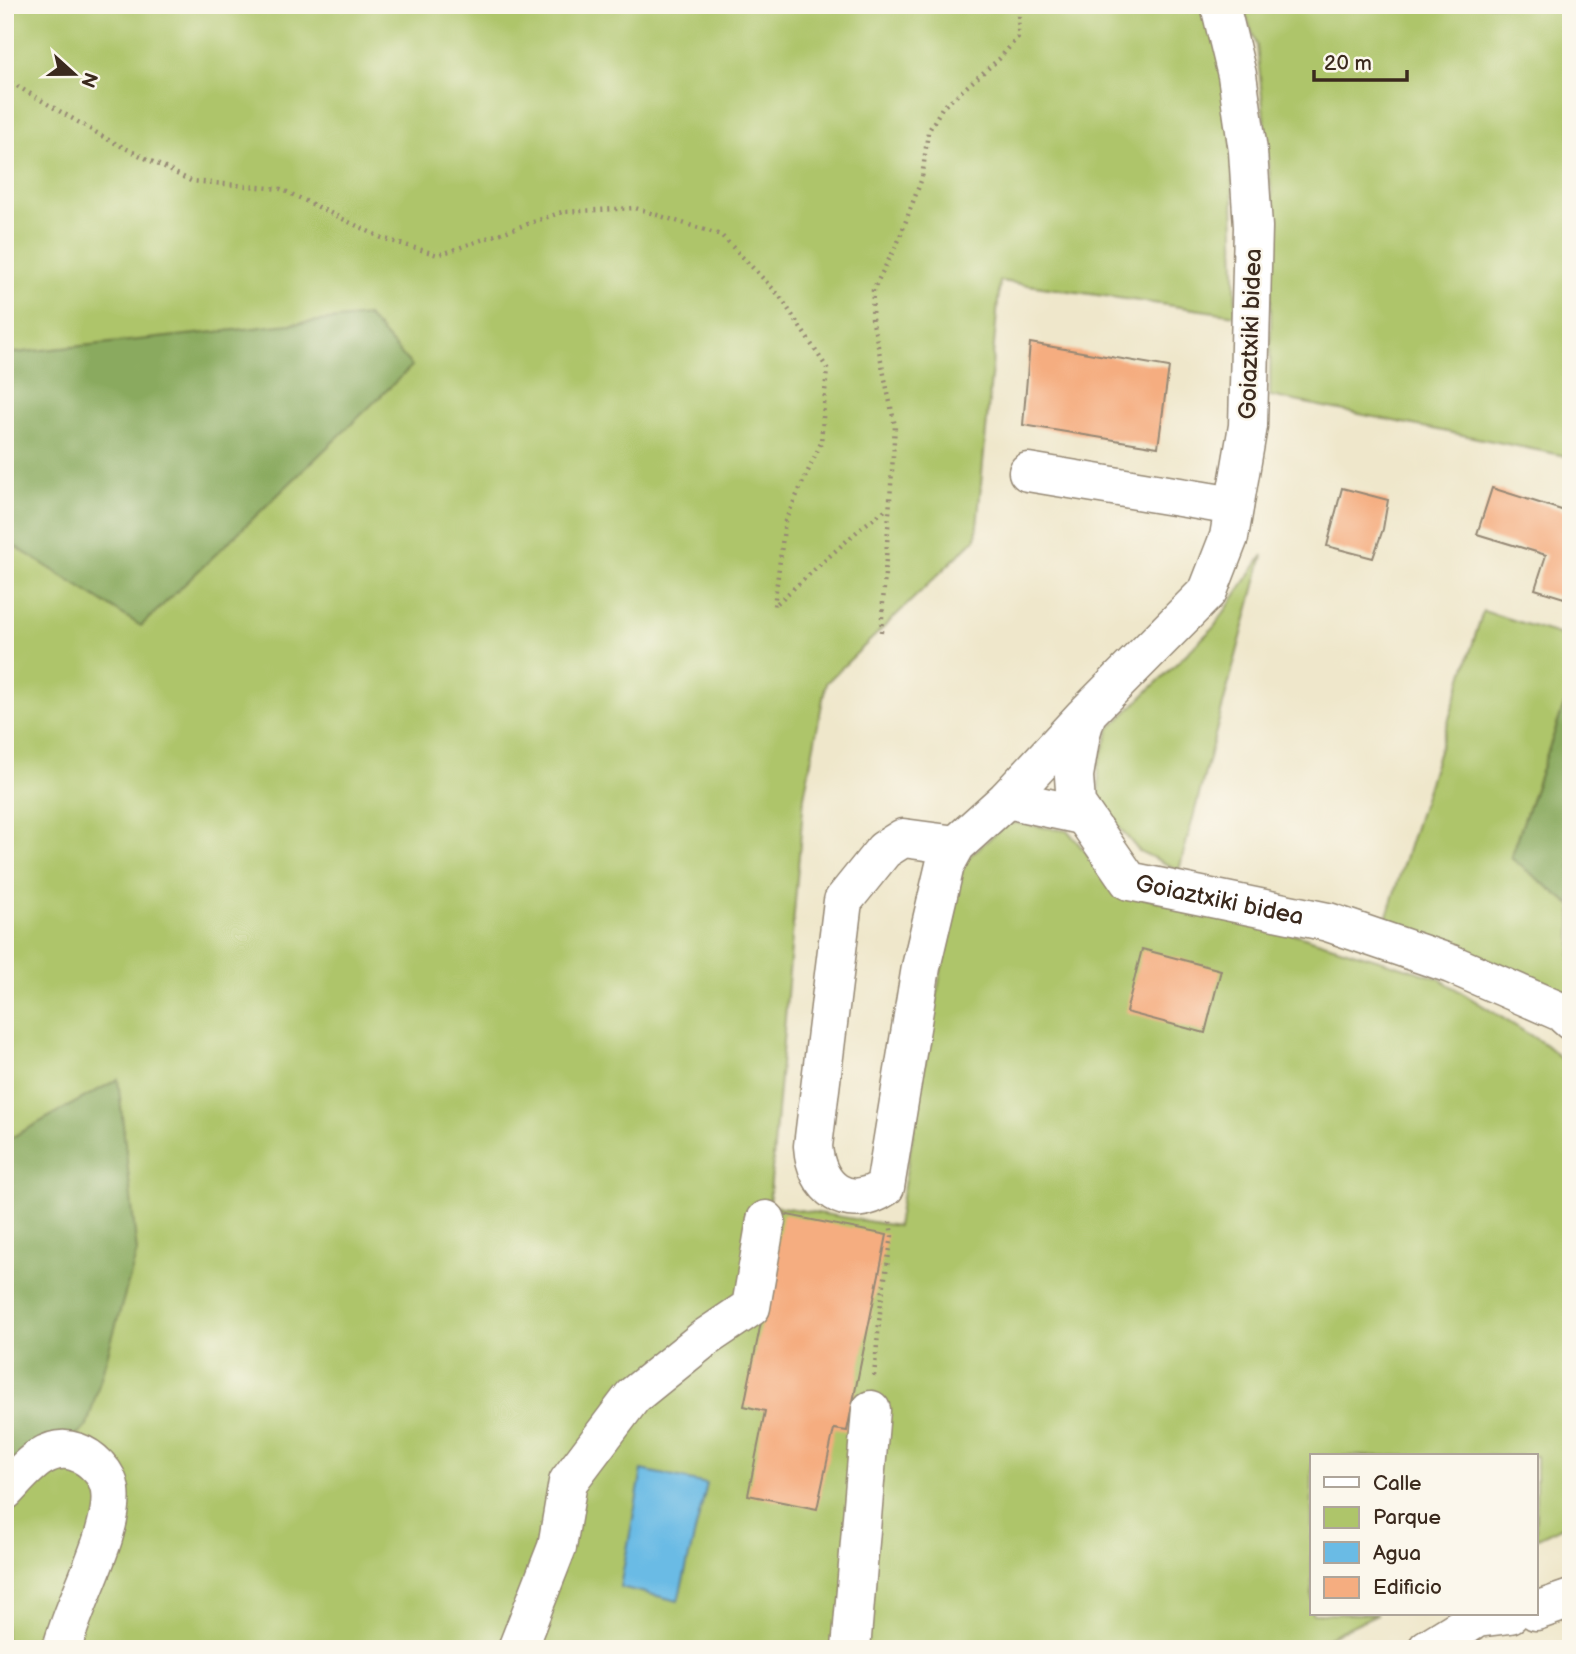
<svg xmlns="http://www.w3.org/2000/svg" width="1576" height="1654" viewBox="0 0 1576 1654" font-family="'Balsamiq Sans',sans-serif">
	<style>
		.green { fill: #aec56a; stroke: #747844; stroke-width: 2 }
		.forest { fill: #8aaa5e; stroke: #626a3e; stroke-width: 2 }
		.water { fill: #6abbe5; stroke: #527282; stroke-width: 2 }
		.building { fill: #f5ad80 }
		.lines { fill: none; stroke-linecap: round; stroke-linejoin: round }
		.minor-casing { stroke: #958874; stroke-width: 41 }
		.path { stroke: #958874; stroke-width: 4.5; stroke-dasharray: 2 5; stroke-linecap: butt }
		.minor { stroke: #fff; stroke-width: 38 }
		.labels { text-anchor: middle; stroke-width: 5; stroke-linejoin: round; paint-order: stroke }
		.street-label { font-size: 24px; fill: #3b2a1e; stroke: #fbf7ec }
	</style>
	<rect width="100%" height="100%" fill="#fbf7ec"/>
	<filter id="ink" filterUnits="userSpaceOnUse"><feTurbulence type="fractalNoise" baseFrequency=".0143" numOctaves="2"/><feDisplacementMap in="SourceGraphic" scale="14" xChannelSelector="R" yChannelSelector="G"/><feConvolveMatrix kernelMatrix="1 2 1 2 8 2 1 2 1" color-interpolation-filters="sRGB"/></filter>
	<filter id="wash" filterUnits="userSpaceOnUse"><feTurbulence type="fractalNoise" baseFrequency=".00686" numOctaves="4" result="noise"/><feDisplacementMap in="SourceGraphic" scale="28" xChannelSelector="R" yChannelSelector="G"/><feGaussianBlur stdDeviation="1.57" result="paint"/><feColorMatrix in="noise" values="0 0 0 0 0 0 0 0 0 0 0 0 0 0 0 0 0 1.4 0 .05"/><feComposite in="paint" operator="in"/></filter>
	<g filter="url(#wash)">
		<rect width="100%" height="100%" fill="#efe7cb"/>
		<!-- green -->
		<g class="green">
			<polygon points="5,5 1202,5 1230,82 1236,315 1000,281 976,538 826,683 804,797 769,1205 897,1226 959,865 1009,822 1068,831 1119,892 1265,925 1438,978 1546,1045 1571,1067 1571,1522 1536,1539 1536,1456 1312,1456 1312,1614 1377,1614 1303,1649 5,1649"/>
			<polygon points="1242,5 1571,5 1571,457 1270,396 1272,199 1257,46"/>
			<polygon points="1263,555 1179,870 1139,851 1100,805 1098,765 1110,728 1214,627"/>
			<polygon points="1483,611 1571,638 1571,685 1511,858 1571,905 1571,994 1386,919"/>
		</g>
		<!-- forest -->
		<g class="forest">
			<polygon points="367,316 412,366 141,626 5,540 5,354"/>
			<polygon points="1571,685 1571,905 1511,858"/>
			<polygon points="118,1079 137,1252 87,1426 5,1494 5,1141"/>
		</g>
		<!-- water -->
		<polygon class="water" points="642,1470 707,1484 678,1601 620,1587"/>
		<g id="blocks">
			<!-- building -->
			<g class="building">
				<polygon points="1030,343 1169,367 1158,447 1023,425"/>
				<polygon points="1342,488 1388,500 1383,529 1373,558 1327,546"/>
				<polygon points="1492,488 1571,513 1571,577 1564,598 1535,589 1546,555 1477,534"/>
				<polygon points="1142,949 1221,970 1205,1033 1126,1012"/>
				<polygon points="783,1214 887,1235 847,1431 834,1429 817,1509 748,1495 765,1411 744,1406"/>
			</g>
		</g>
	</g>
	<g filter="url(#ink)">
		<use href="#blocks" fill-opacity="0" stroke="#958874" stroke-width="2"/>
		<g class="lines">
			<!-- minor casing -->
			<g class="minor-casing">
				<g id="minor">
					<path id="s1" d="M1220,5L1237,75L1248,151L1253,227L1248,426L1229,537L1208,591L1087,713L1081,733L1074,776L1076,804L1129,881L1328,922L1451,964L1561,1012L1571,1021"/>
					<polyline points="1028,472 1234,506"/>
					<polyline points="1007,799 1081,815"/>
					<path d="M956,845L903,838L884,850L843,901L813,1146C816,1188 847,1213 885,1187L921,967L945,865L956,845L1007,799L1084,716"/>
					<path d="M5,1491C23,1472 46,1441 76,1452C91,1457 108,1473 110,1490C116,1531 72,1605 62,1649"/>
					<polyline points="1536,1611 1571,1599"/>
					<polyline points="517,1649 557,1547 568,1482 633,1396 705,1338 751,1307 766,1220"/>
					<polyline points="851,1649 871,1410"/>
					<polyline points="1427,1649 1477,1618 1510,1614"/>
				</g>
			</g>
			<!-- path -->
			<g class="path">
				<polyline points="5,79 107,139 191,181 281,189 382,238 438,255 562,212 635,208 721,235 779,295 827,368 821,443 785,521 774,606 862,527 888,508"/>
				<polyline points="881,632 895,426 872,318 873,290 898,242 922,178 928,132 942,108 999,59 1018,37 1019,5"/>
				<polyline points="874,1376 881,1302 892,1236 890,1222"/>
			</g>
			<!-- minor -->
			<use href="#minor" class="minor"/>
		</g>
	</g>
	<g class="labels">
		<!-- street labels -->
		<g class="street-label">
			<text transform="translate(1250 334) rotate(-88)" y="8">Goiaztxiki bidea</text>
			<text dy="8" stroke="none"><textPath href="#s1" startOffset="1045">Goiaztxiki bidea</textPath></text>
		</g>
	</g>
	<!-- margin -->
	<rect width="1576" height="1654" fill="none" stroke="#fbf7ec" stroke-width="28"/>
	<!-- legend -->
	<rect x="1310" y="1454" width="228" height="161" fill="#fbf7ec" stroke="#aea59a" stroke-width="2"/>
	<rect x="1324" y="1477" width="35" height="10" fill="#ffffff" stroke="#aea59a" stroke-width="2"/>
	<text x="1373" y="1490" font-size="21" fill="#3b2a1e">Calle</text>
	<rect x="1324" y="1507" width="35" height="21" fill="#aec56a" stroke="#aea59a" stroke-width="2"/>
	<text x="1373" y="1524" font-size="21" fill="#3b2a1e">Parque</text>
	<rect x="1324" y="1542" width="35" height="21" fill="#6abbe5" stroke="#aea59a" stroke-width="2"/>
	<text x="1373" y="1560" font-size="21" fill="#3b2a1e">Agua</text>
	<rect x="1324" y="1577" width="35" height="21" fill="#f5ad80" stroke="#aea59a" stroke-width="2"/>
	<text x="1373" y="1594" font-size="21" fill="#3b2a1e">Edificio</text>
	<!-- north arrow -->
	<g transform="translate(74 74) rotate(111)" stroke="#fbf7ec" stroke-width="5" paint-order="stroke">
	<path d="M0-5L12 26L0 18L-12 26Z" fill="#3b2a1e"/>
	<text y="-10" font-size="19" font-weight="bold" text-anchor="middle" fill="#3b2a1e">N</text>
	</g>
	<!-- scale -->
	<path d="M1314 70v10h93v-10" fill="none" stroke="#3b2a1e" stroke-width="3.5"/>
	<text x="1324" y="70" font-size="21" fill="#3b2a1e" stroke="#fbf7ec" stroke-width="5" paint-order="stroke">20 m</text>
</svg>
